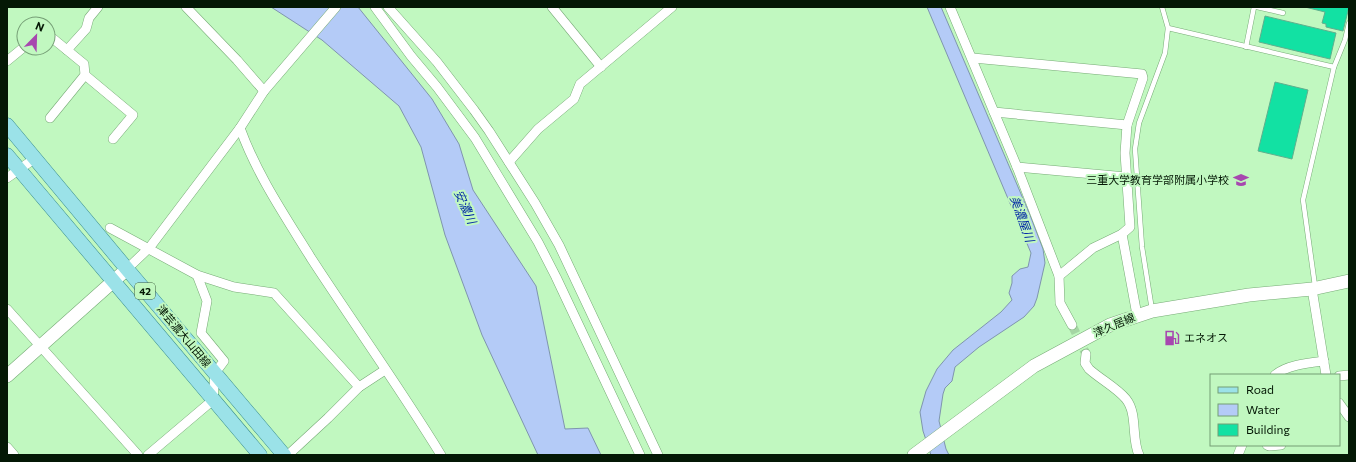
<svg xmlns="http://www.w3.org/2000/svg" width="1356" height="462" viewBox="0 0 1356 462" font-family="Commissioner,'Noto Sans JP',sans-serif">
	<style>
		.water { fill: #b4cbf7; stroke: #7f95ae }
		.building { fill: #12e1a3; stroke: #60af8d }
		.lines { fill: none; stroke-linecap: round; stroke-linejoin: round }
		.street-tunnel { stroke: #a5d6a4; stroke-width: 9; stroke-dasharray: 9 4.5; stroke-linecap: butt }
		.lane-casing { stroke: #77ab76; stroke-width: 5.5 }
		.street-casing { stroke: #77ab76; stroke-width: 10 }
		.secondary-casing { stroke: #77ab76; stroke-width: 14 }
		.primary-casing { stroke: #3b8e8f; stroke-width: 15 }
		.lane { stroke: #fff; stroke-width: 4.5 }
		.street { stroke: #fff; stroke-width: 9 }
		.secondary { stroke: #fff; stroke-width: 13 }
		.primary { stroke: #9be2e8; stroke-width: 14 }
		.labels { text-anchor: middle; stroke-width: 4; stroke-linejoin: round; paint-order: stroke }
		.shield { fill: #c1f8c0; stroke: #3d5b3d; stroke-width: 1 }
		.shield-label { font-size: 10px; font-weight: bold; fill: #041805 }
		.poi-label { font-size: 11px; fill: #041805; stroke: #c1f8c0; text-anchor: end }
		.street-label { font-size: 11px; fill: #041805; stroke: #c1f8c0 }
		.water-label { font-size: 12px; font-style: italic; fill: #052aa6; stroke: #c1f8c0 }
	</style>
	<rect width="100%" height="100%" fill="#c1f8c0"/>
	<!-- water -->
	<g class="water">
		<polygon points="271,7 358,7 432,99 459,144 473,190 536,286 565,429 588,428 601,455 538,455 482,335 445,235 421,147 399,106 322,40"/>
		<polygon points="927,7 941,7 1030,215 1043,249 1045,263 1037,298 1034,306 1024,317 979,347 955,367 952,381 945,388 943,394 939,421 946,449 949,455 931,455 923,431 920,412 926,391 937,369 953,350 1001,312 1012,300 1009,293 1012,283 1012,276 1020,269 1028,267 1031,253"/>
	</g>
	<!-- building -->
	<g class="building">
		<polygon points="1305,7 1349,7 1343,31 1326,27 1326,24 1322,23 1325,12"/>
		<polygon points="1265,16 1336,33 1330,59 1259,42"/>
		<polygon points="1275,82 1308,90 1292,159 1258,151"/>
	</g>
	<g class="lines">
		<!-- street-tunnel -->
		<polyline class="street-tunnel" points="1072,325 1086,354"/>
		<!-- lane casing -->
		<g class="lane-casing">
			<g id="lane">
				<polyline points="1257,7 1283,13"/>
				<polyline points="1168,28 1334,67"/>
				<polyline points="1246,47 1254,7"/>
				<polyline points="1315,286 1303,200 1334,67 1345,40 1349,23"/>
				<polyline points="1152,310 1142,247 1135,149 1139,123 1165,53 1168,28 1162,7"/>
			</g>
		</g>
		<!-- street casing -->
		<g class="street-casing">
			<g id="street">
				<polyline points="186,7 237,60 264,91"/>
				<polyline points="375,7 411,56 437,87 475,138 538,242 556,277 640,455"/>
				<polyline points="388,7 437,62 474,110 489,131 535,203 559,245 658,455"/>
				<polyline points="552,7 601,67"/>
				<polyline points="950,7 1017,167 1059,276 1060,303 1072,325"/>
				<polyline points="48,37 51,37 84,64 85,75 50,118"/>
				<polyline points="67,50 86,29 89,18 98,7"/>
				<polyline points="973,58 1142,74 1143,78 1127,125 1125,153 1130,227 1122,234 1137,315"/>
				<polyline points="7,61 24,47"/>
				<polyline points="85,75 133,115 113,139"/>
				<polyline points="994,112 1127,125"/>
				<path d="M240,128C257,175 285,216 311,258C354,324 400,388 441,455"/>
				<polyline points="509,162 538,129 574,99 580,84 672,7"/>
				<polyline points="1017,167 1126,177"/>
				<polyline points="7,178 34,159"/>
				<polyline points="110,228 197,275 234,287 274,293 359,387"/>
				<polyline points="127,269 150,247 240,128 264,91 336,7"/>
				<polyline points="1059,276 1093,248 1122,234"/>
				<polyline points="1312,289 1326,375"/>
				<polyline points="7,309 138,455"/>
				<path d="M1086,354L1085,363L1089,369C1100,379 1117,388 1126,399C1138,414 1131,438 1139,455"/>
				<path d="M1275,375C1287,365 1308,363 1324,361"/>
				<polyline points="1339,376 1349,375"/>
				<polyline points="1339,403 1349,417"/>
				<polyline points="1267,445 1269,446 1281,445"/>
				<polyline points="7,447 14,455"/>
				<polyline points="148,455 213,400 215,373 224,361 201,333 207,301 197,275"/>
				<polyline points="288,455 328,418 359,387 385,370"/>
				<polyline points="1238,455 1242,445"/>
			</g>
		</g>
		<!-- secondary casing -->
		<g class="secondary-casing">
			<g id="secondary">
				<polyline points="7,376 127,269"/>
				<polyline points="914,455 1034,366 1110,325 1152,311 1249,295 1312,289 1349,281"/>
			</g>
		</g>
		<!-- primary casing -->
		<g class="primary-casing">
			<g id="primary">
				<polyline points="7,125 127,269 284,455"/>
				<polyline points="7,155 260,455"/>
			</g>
		</g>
		<!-- lane -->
		<use href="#lane" class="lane"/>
		<!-- street -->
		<use href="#street" class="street"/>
		<!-- secondary -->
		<use href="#secondary" class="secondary"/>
		<!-- primary -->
		<use href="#primary" class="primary"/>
	</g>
	<!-- icons -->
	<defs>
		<g id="school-bare" transform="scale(1.2)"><path d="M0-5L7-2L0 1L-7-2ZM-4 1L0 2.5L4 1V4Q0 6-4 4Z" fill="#a747af" stroke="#c1f8c0" stroke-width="2.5" paint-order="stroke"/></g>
		<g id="fuel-bare" transform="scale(1.2)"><path d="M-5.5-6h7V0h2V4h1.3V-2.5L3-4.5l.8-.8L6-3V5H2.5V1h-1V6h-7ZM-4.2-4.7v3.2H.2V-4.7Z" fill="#a747af" stroke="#c1f8c0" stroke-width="2.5" paint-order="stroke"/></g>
	</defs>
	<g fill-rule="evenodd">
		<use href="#school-bare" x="1241" y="180"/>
		<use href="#fuel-bare" x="1172" y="338"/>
	</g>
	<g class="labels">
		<!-- shield labels -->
		<rect class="shield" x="135" y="283" width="20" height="16" rx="3"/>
		<g class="shield-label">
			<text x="145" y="295">42</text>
		</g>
		<!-- poi labels -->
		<g class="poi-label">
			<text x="1229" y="184">三重大学教育学部附属小学校</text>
			<text x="1184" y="342" text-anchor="start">エネオス</text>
		</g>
		<!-- street labels -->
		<g class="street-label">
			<text transform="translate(1114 325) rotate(-23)" y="4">津久居線</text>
			<text transform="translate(184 336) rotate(50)" y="4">津芸濃大山田線</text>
		</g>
		<!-- water labels -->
		<g class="water-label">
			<text transform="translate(465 207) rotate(66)" y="4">安濃川</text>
			<text transform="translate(1022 219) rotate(70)" y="4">美濃屋川</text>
		</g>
	</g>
	<!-- border -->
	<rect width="1356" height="462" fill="none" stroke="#041805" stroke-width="16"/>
	<!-- legend -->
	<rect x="1210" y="374" width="130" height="72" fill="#c1f8c0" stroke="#759e75"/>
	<rect x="1218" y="387" width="20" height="6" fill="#9be2e8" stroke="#759e75"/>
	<text x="1246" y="394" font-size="12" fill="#041805">Road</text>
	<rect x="1218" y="404" width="20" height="12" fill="#b4cbf7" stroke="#759e75"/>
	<text x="1246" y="414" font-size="12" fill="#041805">Water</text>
	<rect x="1218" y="424" width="20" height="12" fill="#12e1a3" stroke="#759e75"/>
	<text x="1246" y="434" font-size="12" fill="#041805">Building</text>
	<!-- north arrow -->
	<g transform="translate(36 36) rotate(23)"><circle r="19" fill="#c1f8c0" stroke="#759e75"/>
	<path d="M0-3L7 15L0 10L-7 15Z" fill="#a747af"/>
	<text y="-6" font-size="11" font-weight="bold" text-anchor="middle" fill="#041805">N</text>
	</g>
</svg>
